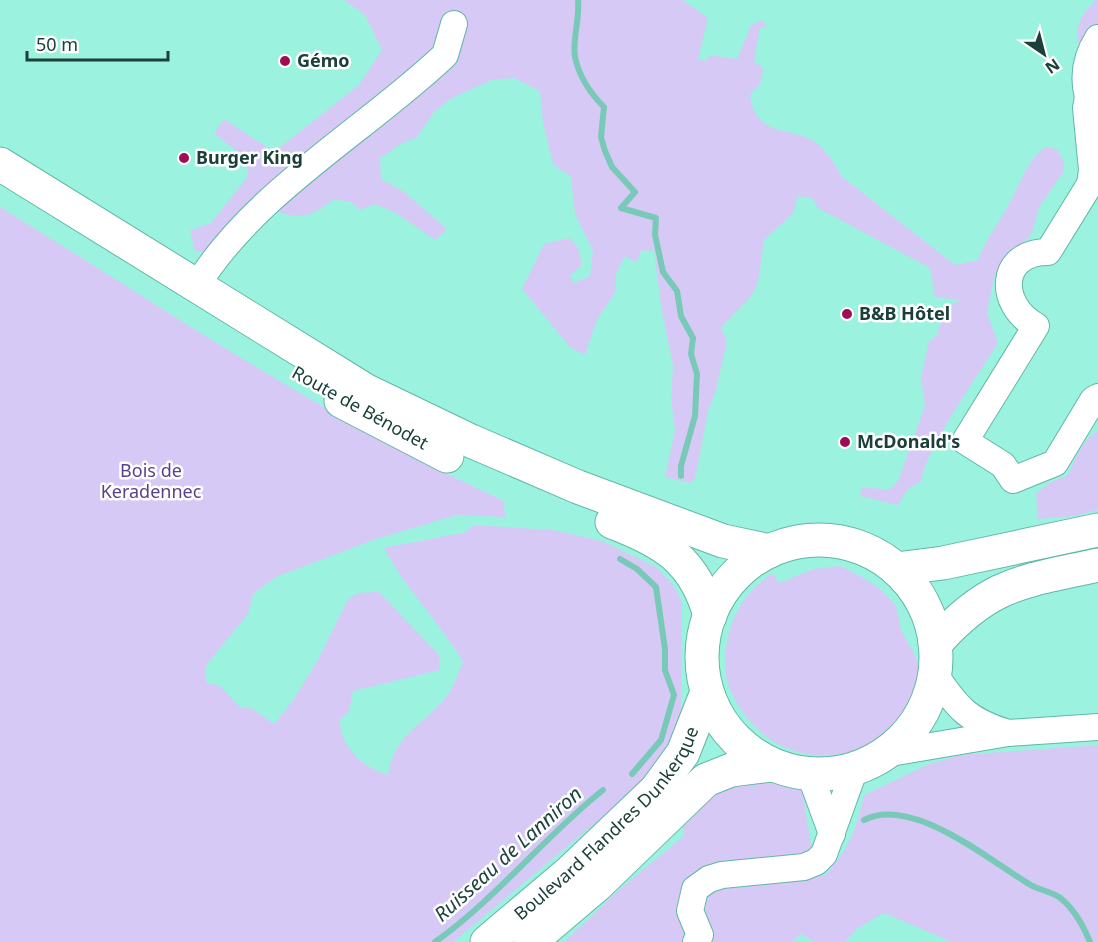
<svg xmlns="http://www.w3.org/2000/svg" width="1098" height="942" viewBox="0 0 1098 942" font-family="'Noto Sans',sans-serif">
	<style>
		.green { fill: #d6c9f6 }
		.lines { fill: none; stroke-linecap: round; stroke-linejoin: round }
		.stream { stroke: #79c9b8; stroke-width: 6 }
		.minor-casing { stroke: #60b7a5; stroke-width: 28 }
		.major-casing { stroke: #60b7a5; stroke-width: 35 }
		.minor { stroke: #fff; stroke-width: 26 }
		.major { stroke: #fff; stroke-width: 33 }
		.poi-dot { fill: #9e0b56; stroke: #fff; stroke-width: 2 }
		.labels { text-anchor: middle; stroke-width: 5; stroke-linejoin: round; paint-order: stroke }
		.poi-label { font-size: 18px; font-weight: bold; fill: #1b4039; stroke: #fff; text-anchor: start }
		.street-label { font-size: 18px; fill: #1b4039; stroke: #fff }
		.park-label { font-size: 18px; fill: #5b4187; stroke: #fff }
		.water-label { font-size: 20px; font-style: italic; fill: #1e443c; stroke: #fff }
	</style>
	<rect width="100%" height="100%" fill="#9bf3df"/>
	<!-- green -->
	<g class="green">
		<path d="M344,0H683L708,18L698,59L705,61L711,55L737,59L751,25L763,20L766,27L760,28L754,61L763,68L761,82L750,95C754,132 781,128 808,138C822,144 835,162 841,176L955,265L978,260C986,238 1000,222 1010,202C1020,184 1028,159 1045,147L1057,149L1064,162V171L1039,207L1032,233L994,277L987,313L998,343C981,371 922,454 922,481L908,489L898,505L860,496L862,487L889,490L898,481L925,406L921,378L929,341L937,335L943,312L959,300L935,297L930,268L818,208L812,198L798,196L793,213L764,240L758,283L751,296L721,328L727,341L716,390L708,411L695,479L690,483L665,477L675,430L671,400L673,366L662,312L654,250L641,251L636,263L625,256L616,274V291L597,320L585,355L570,347L522,289L544,244L569,238C579,245 581,254 581,266L570,276L574,283L590,276L593,251L575,214L571,177L553,164L543,122L540,91L514,78L492,80L452,98L435,111L416,138L404,142L380,158L381,179L403,191L447,229L435,240L396,213L375,204L360,210L351,202L334,199C311,217 300,221 271,209L208,252L195,251L190,230L211,223L248,176L246,159L214,133L224,119L274,152L359,85L382,50L365,15Z"/>
		<path d="M1096,0H1098V34L1081,51C1072,30 1080,15 1096,0Z"/>
		<path d="M0,207C166,309 326,420 504,501L505,517L457,515L376,539L276,577L253,594L248,614L207,664L205,673L207,684L219,685L241,708H251L274,724L292,702L319,658L347,601L357,593L379,592L439,655L440,670L353,691L349,711L340,720C340,746 363,769 388,774C396,732 422,727 446,697C454,688 458,673 463,662C440,622 406,590 384,548L467,532L472,525L553,530L602,541L656,567L674,586L682,602L681,722L671,746L636,789L453,942H0Z"/>
		<path d="M1098,431V510L1075,516L1038,519L1036,494L1049,483L1068,475C1076,458 1081,441 1098,431Z"/>
		<path d="M840,566C859,575 883,587 895,605C899,613 899,624 902,632C908,644 920,659 919,673C919,686 911,701 904,711C868,769 784,770 744,714C735,701 726,685 725,669C724,628 739,595 773,573L779,583L814,569Z"/>
		<path d="M1098,745V942H952L884,913L858,928L845,942H815L801,934L792,942H564L621,888L684,836L683,823L716,790L779,776L801,784L812,850L805,877L825,875C850,847 856,831 864,795L929,764L961,755Z"/>
	</g>
	<g class="lines">
		<!-- stream -->
		<g class="stream">
			<path d="M578,0C580,18 572,42 575,57C579,76 591,94 604,107L601,137L605,151L612,167L635,192L621,208L656,218L655,235L663,272L677,291L681,316L693,338L691,354L697,374L695,416L681,466V476"/>
			<polyline points="620,559 637,569 656,587 665,649 665,670 674,695 661,740 632,774"/>
			<path d="M864,820C912,795 989,860 1029,884C1038,890 1050,891 1059,897C1074,908 1083,925 1090,942"/>
			<path d="M435,942C497,898 544,837 603,790"/>
		</g>
		<!-- minor casing -->
		<g class="minor-casing">
			<g id="minor">
				<path d="M1098,77L1088,97L1086,108L1092,170L1090,184L1048,252C998,252 998,305 1036,326L965,441L1003,465L1013,480L1055,463L1093,400L1098,397"/>
				<path d="M1088,97C1082,75 1086,57 1098,38"/>
				<path d="M196,287C253,193 366,130 445,55L454,24"/>
				<path d="M936,676C958,709 969,721 1008,733"/>
				<polyline points="884,754 1008,733 1098,727"/>
				<polyline points="810,774 832,834"/>
				<polyline points="696,942 700,935 690,911 695,889 709,879 722,875 804,867 816,862 824,854 855,768"/>
			</g>
		</g>
		<!-- major casing -->
		<g class="major-casing">
			<g id="major">
				<polyline points="0,164 365,390 471,441 578,487 723,541 770,551"/>
				<polyline points="341,401 447,456"/>
				<path d="M612,522C663,541 695,560 710,616"/>
				<circle cx="819" cy="657" r="117"/>
				<polyline points="896,569 943,563 1098,530"/>
				<path d="M935,644C990,582 1022,582 1098,565"/>
				<path id="s1" d="M487,942L571,871L656,790L683,753L707,692"/>
				<polyline points="530,942 596,886 706,780 731,770 772,765"/>
			</g>
		</g>
		<!-- minor -->
		<use href="#minor" class="minor"/>
		<!-- major -->
		<use href="#major" class="major"/>
	</g>
	<!-- markers -->
	<g class="poi-dot">
		<circle cx="285" cy="61" r="6"/>
		<circle cx="184" cy="158" r="6"/>
		<circle cx="847" cy="314" r="6"/>
		<circle cx="845" cy="442" r="6"/>
	</g>
	<g class="labels">
		<!-- poi labels -->
		<g class="poi-label">
			<text x="297" y="67">Gémo</text>
			<text x="196" y="164">Burger King</text>
			<text x="859" y="320">B&amp;B Hôtel</text>
			<text x="857" y="448">McDonald's</text>
		</g>
		<!-- street labels -->
		<g class="street-label">
			<text transform="translate(360 408) rotate(29)" y="6">Route de Bénodet</text>
			<text dy="6" stroke="none"><textPath href="#s1" startOffset="170">Boulevard Flandres Dunkerque</textPath></text>
		</g>
		<!-- park labels -->
		<g class="park-label">
			<text x="151" y="477">Bois de<tspan x="151" dy="21">Keradennec</tspan></text>
		</g>
		<!-- water labels -->
		<g class="water-label">
			<text transform="translate(508 854) rotate(-42)" y="7">Ruisseau de Lanniron</text>
		</g>
	</g>
	<!-- north arrow -->
	<g transform="translate(1044 54) rotate(145)" stroke="#ffffff" stroke-width="4.5" paint-order="stroke">
	<path d="M0-4.5L10 22L0 15L-10 22Z" fill="#1b4039"/>
	<text y="-9" font-size="16" font-weight="bold" text-anchor="middle" fill="#1b4039">N</text>
	</g>
	<!-- scale -->
	<path d="M27 51v9h141v-9" fill="none" stroke="#1b4039" stroke-width="3"/>
	<text x="36" y="51" font-size="18" fill="#1b4039" stroke="#ffffff" stroke-width="4.5" paint-order="stroke">50 m</text>
</svg>
